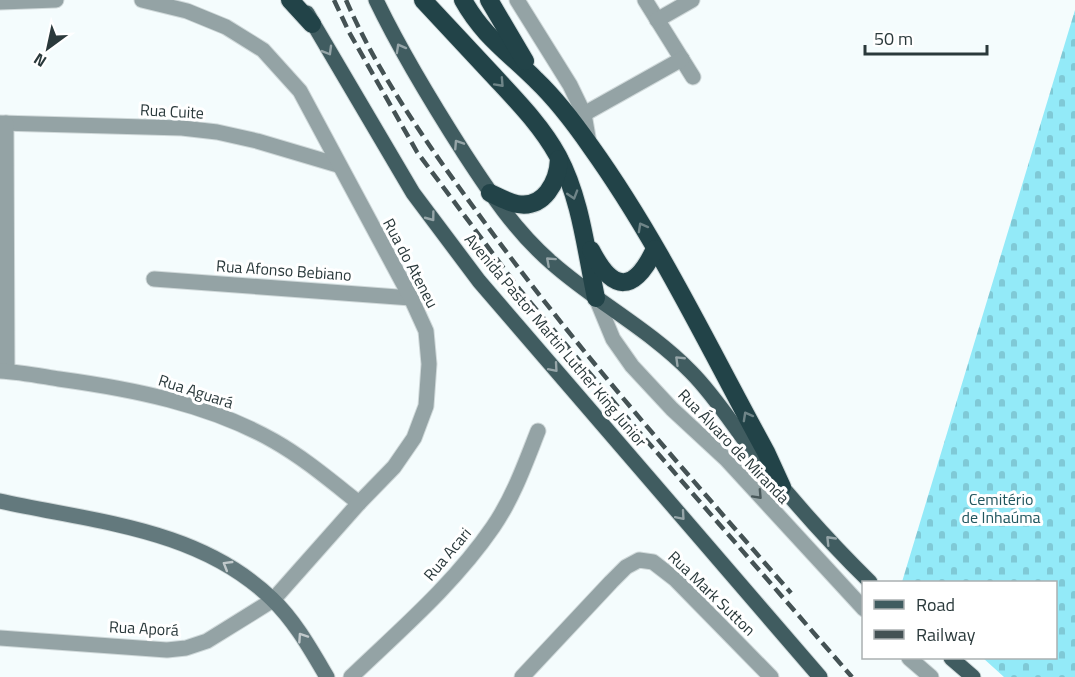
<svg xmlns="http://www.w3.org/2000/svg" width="1075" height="677" viewBox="0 0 1075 677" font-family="'Titillium Web',sans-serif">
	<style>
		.cemetery { fill: url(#cemetery-stones) }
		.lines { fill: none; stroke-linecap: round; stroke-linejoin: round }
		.minor-casing { stroke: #d0d9da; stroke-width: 17 }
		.tertiary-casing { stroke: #d0d9da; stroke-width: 17 }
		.secondary-casing { stroke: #d0d9da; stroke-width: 17 }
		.primary-casing { stroke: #d0d9da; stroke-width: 17 }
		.motorway-casing { stroke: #d0d9da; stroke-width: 20 }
		.minor { stroke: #94a3a5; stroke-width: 15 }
		.tertiary { stroke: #94a3a5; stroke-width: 15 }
		.secondary { stroke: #63797d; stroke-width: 15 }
		.primary { stroke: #405c60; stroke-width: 15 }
		.motorway { stroke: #224348; stroke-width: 18 }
		.rail { stroke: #445254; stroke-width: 4.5; stroke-dasharray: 12 6; stroke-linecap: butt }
		.oneway { stroke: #96a5a8 }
		.oneway2 { stroke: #6f8588 }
		.oneway3 { stroke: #4a595b }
		.oneway4 { stroke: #c1c9cb }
		.labels { text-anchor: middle; stroke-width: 6; stroke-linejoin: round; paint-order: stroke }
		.street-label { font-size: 16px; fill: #2a393b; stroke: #fff }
		.park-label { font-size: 16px; fill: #21565e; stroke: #fff }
	</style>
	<defs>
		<pattern id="cemetery-stones" width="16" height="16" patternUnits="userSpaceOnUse" patternTransform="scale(1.5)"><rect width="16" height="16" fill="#93eaf8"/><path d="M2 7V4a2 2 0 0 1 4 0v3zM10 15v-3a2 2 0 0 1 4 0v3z" fill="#7fc9d6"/></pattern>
	</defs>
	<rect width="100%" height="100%" fill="#f4fcfd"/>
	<!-- cemetery -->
	<polygon class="cemetery" points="1075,10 1075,677 1004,677 983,658 1056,658 1056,582 902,582"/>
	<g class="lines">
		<!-- minor casing -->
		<g class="minor-casing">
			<g id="minor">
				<polyline points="517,0 570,85 584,114 589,143"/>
				<polyline points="645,0 693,77"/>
				<polyline points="0,2 56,0"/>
				<polyline points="657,20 692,0"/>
				<polyline points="584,114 682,59"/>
				<polyline points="0,123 182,128 217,132 257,141 338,165"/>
				<polyline points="6,123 7,371"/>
				<polyline points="154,279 411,298"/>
				<path d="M0,371C20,372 40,376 59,379C132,389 209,404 274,441C304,458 331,481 359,503"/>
				<polyline points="0,638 167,650 186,648 207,641 273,600 359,503 394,467 414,438 426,406 429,364 426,331 411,298 300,91 263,50 226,27 187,11 142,0"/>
				<path d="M351,677C400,630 454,584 493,527C513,498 525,464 538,431"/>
				<polyline points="522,677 611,582 626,567 639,560 653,562 675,579 771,677"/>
			</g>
		</g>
		<!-- tertiary casing -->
		<g class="tertiary-casing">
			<g id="tertiary">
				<polyline points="596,298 613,339 632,366 672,409 726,459 864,609"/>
				<polyline points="909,658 931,677"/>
			</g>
		</g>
		<!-- secondary casing -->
		<g class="secondary-casing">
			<path id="secondary" d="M0,501C94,522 199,528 272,599C295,621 311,650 327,677"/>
		</g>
		<!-- primary casing -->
		<g class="primary-casing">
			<g id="primary">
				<path d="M376,0C402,54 432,103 464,153C490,193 516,232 552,263C596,302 649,329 691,372C715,396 734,427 755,454C791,499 829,542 870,582"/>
				<polyline points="307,13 413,193 479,281 820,677"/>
				<polyline points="951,658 973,677"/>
			</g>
		</g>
		<!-- motorway casing -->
		<g class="motorway-casing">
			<g id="motorway">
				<polyline points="290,0 312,24"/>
				<path d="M423,0C446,25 469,49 492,74C516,100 541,125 558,156C581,199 586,251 596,298"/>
				<path d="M463,0C483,36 508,52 536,80C557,100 575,124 591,147C659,242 710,350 766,452L782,487"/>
				<polyline points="489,0 525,61"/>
				<path d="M490,193C499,197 507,202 517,204C544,209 558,182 559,159"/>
				<path d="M591,250C613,293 634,293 655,249"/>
			</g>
		</g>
		<!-- minor -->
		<use href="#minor" class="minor"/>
		<!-- tertiary -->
		<use href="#tertiary" class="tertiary"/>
		<!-- secondary -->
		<use href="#secondary" class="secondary"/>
		<!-- primary -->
		<use href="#primary" class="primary"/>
		<!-- motorway -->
		<use href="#motorway" class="motorway"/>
		<!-- rail -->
		<g class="rail">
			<polyline points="334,0 349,32 417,152 520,290 634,426 852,677"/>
			<path d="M346,0C379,76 428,145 477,212C573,345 683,469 791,593"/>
		</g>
	</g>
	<!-- one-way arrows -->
	<defs><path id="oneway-chevron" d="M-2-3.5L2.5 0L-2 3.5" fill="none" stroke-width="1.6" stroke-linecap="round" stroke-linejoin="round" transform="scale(1.5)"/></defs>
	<g class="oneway">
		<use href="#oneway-chevron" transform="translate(400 48) rotate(-119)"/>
		<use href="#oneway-chevron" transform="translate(328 51) rotate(60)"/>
		<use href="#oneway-chevron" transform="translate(458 144) rotate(-123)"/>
		<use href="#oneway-chevron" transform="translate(431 217) rotate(53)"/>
		<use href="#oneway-chevron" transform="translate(550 261) rotate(-138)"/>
		<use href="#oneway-chevron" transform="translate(679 360) rotate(-136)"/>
		<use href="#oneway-chevron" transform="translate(554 368) rotate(49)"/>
		<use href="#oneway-chevron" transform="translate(681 516) rotate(49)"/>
		<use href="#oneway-chevron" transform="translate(830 540) rotate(-134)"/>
	</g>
	<g class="oneway2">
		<use href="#oneway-chevron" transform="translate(500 83) rotate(47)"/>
		<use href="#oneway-chevron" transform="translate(573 195) rotate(73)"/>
		<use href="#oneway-chevron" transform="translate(642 227) rotate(-119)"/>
		<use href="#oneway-chevron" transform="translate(747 416) rotate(-119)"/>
	</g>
	<use class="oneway3" href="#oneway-chevron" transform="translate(758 495) rotate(47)"/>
	<g class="oneway4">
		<use href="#oneway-chevron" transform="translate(227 565) rotate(-149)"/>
		<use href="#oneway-chevron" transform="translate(302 637) rotate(-124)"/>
	</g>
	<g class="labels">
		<!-- street labels -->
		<g class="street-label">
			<text transform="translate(172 111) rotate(3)" y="6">Rua Cuite</text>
			<text transform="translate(411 263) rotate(62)" y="6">Rua do Ateneu</text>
			<text transform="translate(284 270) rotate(4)" y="6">Rua Afonso Bebiano</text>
			<text transform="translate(556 340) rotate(50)" y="6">Avenida Pastor Martin Luther King Junior</text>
			<text transform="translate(196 391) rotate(18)" y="6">Rua Aguará</text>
			<text transform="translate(734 446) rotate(46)" y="6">Rua Álvaro de Miranda</text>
			<text transform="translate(447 554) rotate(-50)" y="6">Rua Acari</text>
			<text transform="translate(712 593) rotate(44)" y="6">Rua Mark Sutton</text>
			<text transform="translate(144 628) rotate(3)" y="6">Rua Aporá</text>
		</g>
		<!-- park labels -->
		<g class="park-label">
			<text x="1001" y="505">Cemitério<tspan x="1001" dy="18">de Inhaúma</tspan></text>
		</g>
	</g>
	<!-- legend -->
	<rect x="862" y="581" width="195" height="78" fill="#ffffff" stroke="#aab0b1" stroke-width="1.5"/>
	<rect x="874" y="600" width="30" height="9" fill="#405c60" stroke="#aab0b1" stroke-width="1.5"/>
	<text x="916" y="611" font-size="18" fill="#2a393b">Road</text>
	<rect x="874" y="630" width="30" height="9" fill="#445254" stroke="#aab0b1" stroke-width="1.5"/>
	<text x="916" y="641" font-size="18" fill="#2a393b">Railway</text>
	<!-- north arrow -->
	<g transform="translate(48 48) rotate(213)" stroke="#ffffff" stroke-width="4.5" paint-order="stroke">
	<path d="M0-4.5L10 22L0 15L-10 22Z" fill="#2a393b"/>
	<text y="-9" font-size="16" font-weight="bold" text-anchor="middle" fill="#2a393b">N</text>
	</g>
	<!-- scale -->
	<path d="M865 45v9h122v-9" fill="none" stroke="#2a393b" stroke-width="3"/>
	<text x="874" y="45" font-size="18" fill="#2a393b" stroke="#ffffff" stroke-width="4.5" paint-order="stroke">50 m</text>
</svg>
